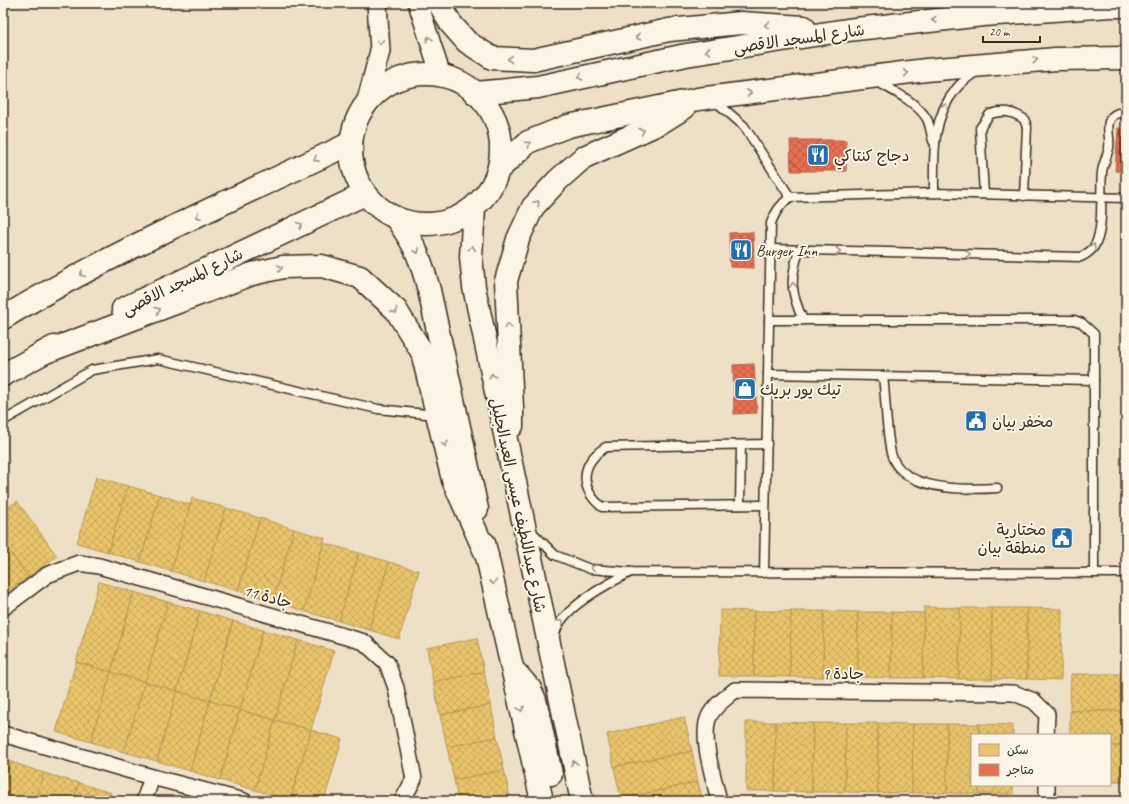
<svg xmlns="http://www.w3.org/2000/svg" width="1129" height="804" viewBox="0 0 1129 804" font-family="Caveat,'Playpen Sans Arabic',sans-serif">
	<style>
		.homes { fill: url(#homes-cross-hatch); stroke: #b59653 }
		.shops { fill: url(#shops-cross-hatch); stroke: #b35a42 }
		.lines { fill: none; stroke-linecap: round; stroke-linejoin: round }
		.service-casing { stroke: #3b2a1e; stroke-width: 11 }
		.minor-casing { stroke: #3b2a1e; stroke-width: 18 }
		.tertiary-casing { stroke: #3b2a1e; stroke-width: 22 }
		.secondary-casing { stroke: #3b2a1e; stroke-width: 25 }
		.service { stroke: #fcf5e5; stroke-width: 8 }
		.minor { stroke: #fcf5e5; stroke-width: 15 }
		.tertiary { stroke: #fcf5e5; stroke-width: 19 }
		.secondary { stroke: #fcf5e5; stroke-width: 22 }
		.oneway { stroke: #9c9082 }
		.labels { text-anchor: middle; stroke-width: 4; stroke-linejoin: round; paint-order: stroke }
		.street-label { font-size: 16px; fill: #3b2a1e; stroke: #fcf5e5 }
		.poi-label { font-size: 16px; fill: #3b2a1e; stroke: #fcf5e5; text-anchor: start }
	</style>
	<defs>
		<pattern id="homes-cross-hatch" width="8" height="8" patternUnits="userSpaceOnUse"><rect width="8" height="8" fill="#e9c46a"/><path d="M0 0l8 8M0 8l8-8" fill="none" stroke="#c9a95b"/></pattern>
		<pattern id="shops-cross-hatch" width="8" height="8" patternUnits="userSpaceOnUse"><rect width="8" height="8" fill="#e76f51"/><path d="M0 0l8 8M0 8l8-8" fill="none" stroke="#bc5b43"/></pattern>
	</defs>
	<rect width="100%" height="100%" fill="#ede0c7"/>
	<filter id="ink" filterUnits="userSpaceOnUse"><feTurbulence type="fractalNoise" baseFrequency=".025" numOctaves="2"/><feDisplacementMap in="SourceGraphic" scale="8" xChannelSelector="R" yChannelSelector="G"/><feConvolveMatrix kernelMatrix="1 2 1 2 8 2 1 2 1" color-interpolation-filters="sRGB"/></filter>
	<g filter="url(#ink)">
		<!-- homes -->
		<g class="homes">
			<polygon points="96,477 128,486 108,552 77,543"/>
			<polygon points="128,486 160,495 140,562 108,552"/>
			<polygon points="160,495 191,505 171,571 140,562"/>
			<polygon points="192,498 226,508 204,581 171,571"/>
			<polygon points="17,501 57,556 28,577 3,542 3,511"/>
			<polygon points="226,508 260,518 238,591 204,581"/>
			<polygon points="260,518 294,529 273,601 238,591"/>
			<polygon points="294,529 325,538 304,611 273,601"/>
			<polygon points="3,542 28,577 3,595"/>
			<polygon points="324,543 359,553 339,621 304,611"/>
			<polygon points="359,553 389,562 369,630 339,621"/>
			<polygon points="389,562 419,571 399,639 369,630"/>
			<polygon points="99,582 134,592 111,672 76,662"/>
			<polygon points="134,592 168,602 145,682 111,672"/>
			<polygon points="168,602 200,611 177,691 145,682"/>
			<polygon points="924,607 960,608 959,679 923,678"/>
			<polygon points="960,608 992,608 992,679 959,679"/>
			<rect x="992" y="608" width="35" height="71"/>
			<polygon points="1027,608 1062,609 1061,680 1027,679"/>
			<polygon points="720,610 754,611 754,676 719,676"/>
			<polygon points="200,611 233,621 210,701 177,691"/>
			<polygon points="754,611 791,611 790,677 754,676"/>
			<polygon points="791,611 824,611 823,677 790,677"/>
			<polygon points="824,611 858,612 858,677 823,677"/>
			<polygon points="858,612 892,612 891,678 858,677"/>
			<polygon points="892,612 924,613 923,678 891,678"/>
			<polygon points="233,621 263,630 240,710 210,701"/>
			<polygon points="263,630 298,640 275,720 240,710"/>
			<polygon points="477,638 484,672 433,682 427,648"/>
			<polygon points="298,640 334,651 311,730 275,720"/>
			<polygon points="76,662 111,672 91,742 56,732"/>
			<polygon points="111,672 145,682 124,752 91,742"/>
			<polygon points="484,672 491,705 440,715 433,682"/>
			<polygon points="1071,674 1126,674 1126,711 1070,711"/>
			<polygon points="145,682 177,691 157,761 124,752"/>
			<polygon points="177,691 210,701 190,771 157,761"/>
			<polygon points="210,701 240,710 220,780 190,771"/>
			<polygon points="491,705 497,737 447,747 440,715"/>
			<polygon points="240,710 275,720 255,790 220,780"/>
			<polygon points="1070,711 1126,711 1126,746 1110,746 1110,735 1070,735"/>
			<polygon points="684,717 692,751 614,767 607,734"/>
			<polygon points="275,720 311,730 290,800 255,790"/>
			<polygon points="746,722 776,722 775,791 746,791"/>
			<polygon points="776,722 813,723 812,792 775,791"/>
			<polygon points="813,723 846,723 845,792 812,792"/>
			<polygon points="846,723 878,723 878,793 845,792"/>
			<polygon points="878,723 913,724 912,793 878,793"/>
			<polygon points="913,724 947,724 947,793 912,793"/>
			<polygon points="947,724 979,724 979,735 972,735 972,785 979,785 979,794 947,793"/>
			<polygon points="979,724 1013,725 1013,735 979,735"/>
			<polygon points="311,730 342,739 324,801 293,801 290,800"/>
			<polygon points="497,737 504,770 454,780 447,747"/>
			<rect x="1110" y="746" width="16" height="35"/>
			<polygon points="692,751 698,782 621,799 614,767"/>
			<polygon points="3,760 11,762 3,789"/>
			<polygon points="11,762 44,773 36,801 3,801 3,789"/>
			<polygon points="504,770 511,801 458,801 454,780"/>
			<polygon points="44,773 79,783 73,801 36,801"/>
			<polygon points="698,782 703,801 622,801 621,799"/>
			<polygon points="79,783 111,793 108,801 73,801"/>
			<rect x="979" y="785" width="34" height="9"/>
		</g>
		<!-- shops -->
		<g class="shops">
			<polygon points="1118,128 1126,128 1126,172 1115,171"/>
			<polygon points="790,140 846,140 846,171 791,171"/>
			<polygon points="753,232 754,268 730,267 729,233"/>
			<polygon points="754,364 757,413 734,414 733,365"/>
		</g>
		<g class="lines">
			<!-- service casing -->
			<g class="service-casing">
				<g id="service">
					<path d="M876,81C893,91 917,102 927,119C930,125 931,134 933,141"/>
					<polyline points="715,101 744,126 790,197"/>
					<path d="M934,193C934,156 931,119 956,89C961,82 970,76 977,71"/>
					<path d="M984,194L980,128L990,114C1005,110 1011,111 1024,119L1027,127L1024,196"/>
					<path d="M771,249L1081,257C1087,254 1093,250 1096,243C1104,226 1100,192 1102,172C1103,164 1107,156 1109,148C1111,135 1102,119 1118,113L1126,115"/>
					<path d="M799,250C790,280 790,291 803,320"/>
					<polyline points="769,320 1074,320 1082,323 1094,334 1094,573"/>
					<polyline points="768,374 1094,380"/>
					<path d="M883,376C886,400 886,430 891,453C901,492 966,490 997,488"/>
					<polyline points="3,421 92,370 158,359 378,409 436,415"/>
					<polyline points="740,505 741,445"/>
					<path d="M765,505L602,507C579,488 580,463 606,447L767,444"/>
					<polyline points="530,530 555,555 590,569 631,572 1126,573"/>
					<path d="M764,573L771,223C776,211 780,205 790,197L934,193L1126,198"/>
					<path d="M555,636C557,610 609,583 631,572"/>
				</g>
			</g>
			<!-- minor casing -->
			<g class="minor-casing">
				<g id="minor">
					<polyline points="3,608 47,575 79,563 99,566 364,642 387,663 396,688 414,779 402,801"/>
					<polyline points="3,734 152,777 244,801"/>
					<polyline points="1047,785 1047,801"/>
					<polyline points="144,801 152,777"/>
					<path d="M719,801C714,778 701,741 708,719C712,707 726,698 735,690L1014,693L1034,701L1047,714L1046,735"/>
				</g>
			</g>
			<!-- tertiary casing -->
			<g class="tertiary-casing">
				<g id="tertiary">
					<polyline points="418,3 441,76"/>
					<polyline points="366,104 380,51 377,3"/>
				</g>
			</g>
			<!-- secondary casing -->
			<g class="secondary-casing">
				<g id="secondary">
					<polyline points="439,3 451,24 467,42 492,58 533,60 669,30 741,23 804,27"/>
					<circle cx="426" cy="149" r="75"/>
					<polyline points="475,93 538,87 686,55 847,30 983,15 1110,6 1126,6"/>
					<polyline points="499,169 528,142 568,126 698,99 926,70 1056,59 1126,58"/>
					<polyline points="474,208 471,257 474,287 582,801"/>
					<path d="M396,218C416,246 420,257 429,290L477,509"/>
					<polyline points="123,309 365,194"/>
					<path d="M3,318C114,251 234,199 351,143"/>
					<polyline points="43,353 252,274 283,267 322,266 360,277 396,310 422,352 453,480 487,556"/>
					<polyline points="3,375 54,347"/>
					<polyline points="512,426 512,408 506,281 518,239 533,207 558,180 584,157 660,123 684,108"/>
					<polyline points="484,543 542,801"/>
					<polyline points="517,674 530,689 535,700 551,774"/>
				</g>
			</g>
			<!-- service -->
			<use href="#service" class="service"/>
			<!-- minor -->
			<use href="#minor" class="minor"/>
			<!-- tertiary -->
			<use href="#tertiary" class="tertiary"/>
			<!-- secondary -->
			<use href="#secondary" class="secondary"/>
		</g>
		<!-- one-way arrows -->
		<defs><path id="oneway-chevron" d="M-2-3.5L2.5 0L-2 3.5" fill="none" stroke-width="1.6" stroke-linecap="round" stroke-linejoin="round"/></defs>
		<g class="oneway">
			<use href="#oneway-chevron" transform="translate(934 20) rotate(174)"/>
			<use href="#oneway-chevron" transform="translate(767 25) rotate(-177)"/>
			<use href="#oneway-chevron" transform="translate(638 37) rotate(168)"/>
			<use href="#oneway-chevron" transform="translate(429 39) rotate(-108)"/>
			<use href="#oneway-chevron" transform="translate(380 42) rotate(87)"/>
			<use href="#oneway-chevron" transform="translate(708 51) rotate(171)"/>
			<use href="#oneway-chevron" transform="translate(510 59) rotate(-176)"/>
			<use href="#oneway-chevron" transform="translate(1035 60) rotate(-5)"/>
			<use href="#oneway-chevron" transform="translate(906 73) rotate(-8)"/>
			<use href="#oneway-chevron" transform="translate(580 77) rotate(168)"/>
			<use href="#oneway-chevron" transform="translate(749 93) rotate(-7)"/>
			<use href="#oneway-chevron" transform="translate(945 106) rotate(-63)"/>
			<use href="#oneway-chevron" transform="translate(642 131) rotate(-24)"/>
			<use href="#oneway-chevron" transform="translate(528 144) rotate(-34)"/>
			<use href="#oneway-chevron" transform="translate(316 159) rotate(154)"/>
			<use href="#oneway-chevron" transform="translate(537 203) rotate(-49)"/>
			<use href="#oneway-chevron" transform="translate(198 216) rotate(154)"/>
			<use href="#oneway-chevron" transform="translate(300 225) rotate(-25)"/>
			<use href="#oneway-chevron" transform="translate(1093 246) rotate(-58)"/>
			<use href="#oneway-chevron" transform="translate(472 248) rotate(-86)"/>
			<use href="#oneway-chevron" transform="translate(417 251) rotate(65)"/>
			<use href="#oneway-chevron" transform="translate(838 251) rotate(1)"/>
			<use href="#oneway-chevron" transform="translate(968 254) rotate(1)"/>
			<use href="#oneway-chevron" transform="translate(280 268) rotate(-10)"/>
			<use href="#oneway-chevron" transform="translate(82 274) rotate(153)"/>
			<use href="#oneway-chevron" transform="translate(793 285) rotate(-93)"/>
			<use href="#oneway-chevron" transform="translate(158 310) rotate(-21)"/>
			<use href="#oneway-chevron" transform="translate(395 311) rotate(51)"/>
			<use href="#oneway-chevron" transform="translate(508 326) rotate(-93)"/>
			<use href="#oneway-chevron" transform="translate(492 376) rotate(-102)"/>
			<use href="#oneway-chevron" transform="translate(445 444) rotate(77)"/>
			<use href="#oneway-chevron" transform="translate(593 568) rotate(-170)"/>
			<use href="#oneway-chevron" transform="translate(493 582) rotate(78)"/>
			<use href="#oneway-chevron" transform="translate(561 622) rotate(-47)"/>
			<use href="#oneway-chevron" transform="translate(521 709) rotate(77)"/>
			<use href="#oneway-chevron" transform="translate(574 763) rotate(-102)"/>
		</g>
	</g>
	<!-- icons -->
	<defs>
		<g id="restaurant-square" transform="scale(1.15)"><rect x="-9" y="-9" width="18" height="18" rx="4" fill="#1f6fb2" stroke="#fcf5e5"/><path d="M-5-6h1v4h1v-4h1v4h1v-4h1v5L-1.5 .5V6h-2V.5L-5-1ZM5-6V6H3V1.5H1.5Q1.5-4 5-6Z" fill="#fff"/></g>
		<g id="shop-square" transform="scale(1.15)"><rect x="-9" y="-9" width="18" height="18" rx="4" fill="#1f6fb2" stroke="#fcf5e5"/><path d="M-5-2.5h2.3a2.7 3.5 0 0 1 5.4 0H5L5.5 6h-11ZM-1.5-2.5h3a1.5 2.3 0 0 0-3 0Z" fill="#fff"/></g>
		<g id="civic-square" transform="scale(1.15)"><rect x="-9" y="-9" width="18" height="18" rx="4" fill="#1f6fb2" stroke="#fcf5e5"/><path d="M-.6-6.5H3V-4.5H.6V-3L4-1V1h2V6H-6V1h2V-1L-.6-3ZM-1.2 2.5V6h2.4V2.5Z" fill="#fff"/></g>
	</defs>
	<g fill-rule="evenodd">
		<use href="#restaurant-square" x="818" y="155"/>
		<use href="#restaurant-square" x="741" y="250"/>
		<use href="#shop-square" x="745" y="389"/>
		<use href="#civic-square" x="976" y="421"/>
		<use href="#civic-square" x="1062" y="538"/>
	</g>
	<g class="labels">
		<!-- street labels -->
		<g class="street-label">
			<text transform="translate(799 38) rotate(-8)" y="6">شارع المسجد الاقصى</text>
			<text transform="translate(182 281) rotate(-26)" y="6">شارع المسجد الاقصى</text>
			<text transform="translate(519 505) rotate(78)" y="6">شارع عبداللطيف عيسى العبدالجليل</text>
			<text transform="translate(268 596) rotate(16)" y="6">جادة 11</text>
			<text x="843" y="679">جادة 9</text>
		</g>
		<!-- poi labels -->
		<g class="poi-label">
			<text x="834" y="161">دجاج كنتاكي</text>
			<text x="756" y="256">Burger Inn</text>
			<text x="760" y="395">تيك يور بريك</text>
			<text x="992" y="427">مخفر بيان</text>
			<text x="1046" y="535" text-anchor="end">مختارية<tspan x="1046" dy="18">منطقة بيان</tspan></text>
		</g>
	</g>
	<!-- margin -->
	<rect width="1129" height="804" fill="none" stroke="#fcf5e5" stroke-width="16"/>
	<rect x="8" y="8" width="1113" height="788" fill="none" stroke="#3b2a1e" stroke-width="1.5" filter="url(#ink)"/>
	<!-- legend -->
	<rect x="971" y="734" width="140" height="52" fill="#fcf5e5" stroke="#afa495"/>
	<rect x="979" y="744" width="20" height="12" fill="#e9c46a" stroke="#afa495"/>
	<text x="1007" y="754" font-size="12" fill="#3b2a1e">سكن</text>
	<rect x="979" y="764" width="20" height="12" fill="#e76f51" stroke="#afa495"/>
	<text x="1007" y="774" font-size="12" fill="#3b2a1e">متاجر</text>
	<!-- scale -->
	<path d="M983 36v6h57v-6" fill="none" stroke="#3b2a1e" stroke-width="2"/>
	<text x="989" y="36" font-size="12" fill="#3b2a1e" stroke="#fcf5e5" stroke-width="3" paint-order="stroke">20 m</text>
</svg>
